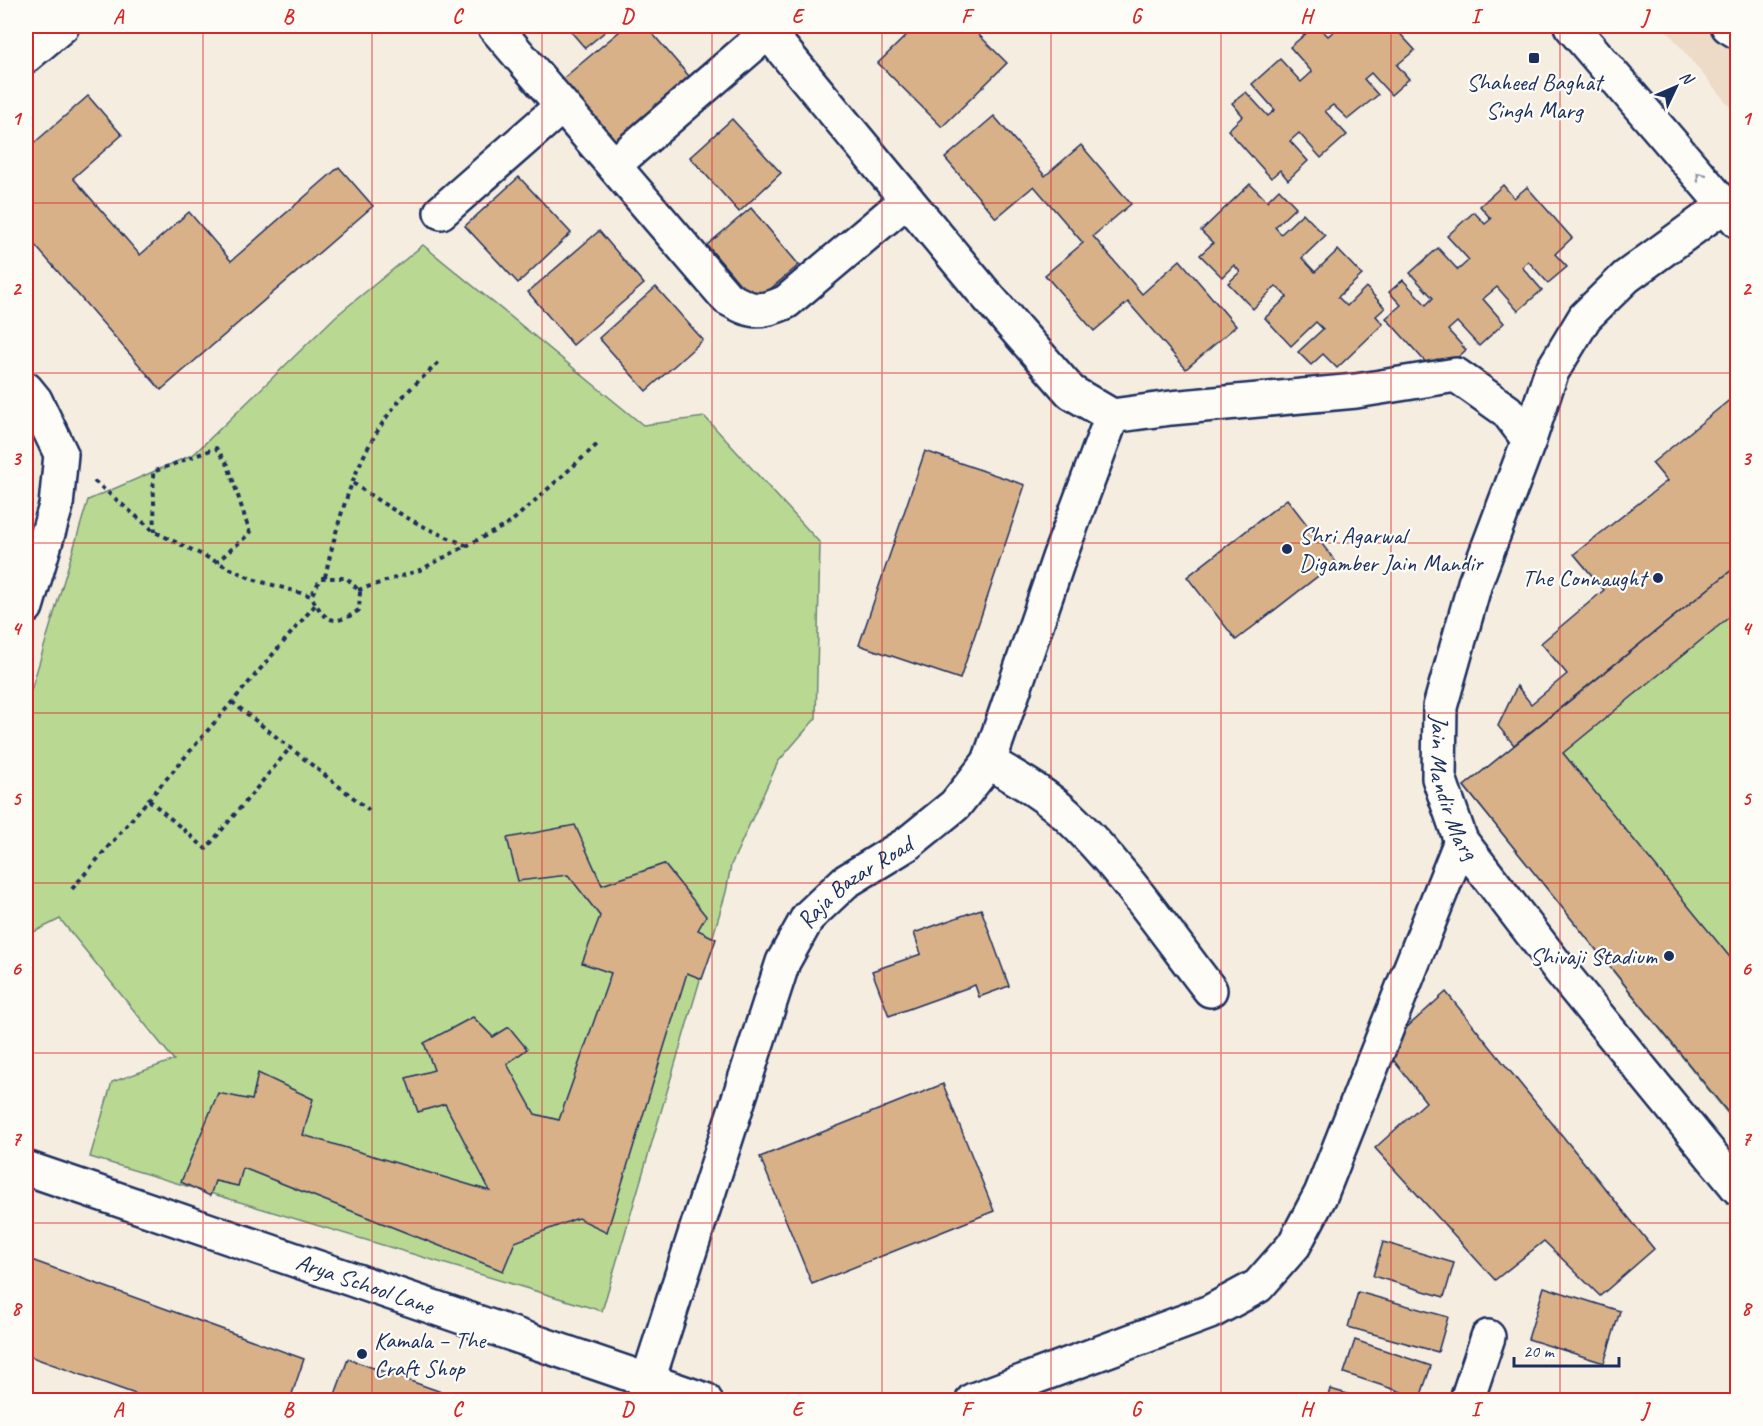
<svg xmlns="http://www.w3.org/2000/svg" width="1763" height="1426" viewBox="0 0 1763 1426" font-family="Caveat,sans-serif">
	<style>
		.built { fill: #eddbc7 }
		.green { fill: #b9d992; stroke: #6a8478; stroke-width: 1.5 }
		.building { fill: #d8b189; stroke: #1b2f5e; stroke-width: 1.5 }
		.lines { fill: none; stroke-linecap: round; stroke-linejoin: round }
		.minor-casing { stroke: #1b2f5e; stroke-width: 38 }
		.path { stroke: #1b2f5e; stroke-width: 4; stroke-dasharray: 4.5 4.5; stroke-linecap: butt }
		.minor { stroke: #fdfcf7; stroke-width: 33 }
		.oneway { stroke: #8c96aa }
		.grid { fill: none; stroke: #d62828; stroke-width: 1.5; stroke-opacity: 0.55 }
		.poi-dot { fill: #1b2f5e; stroke: #fdfcf7; stroke-width: 2 }
		.labels { text-anchor: middle; stroke-width: 4.5; stroke-linejoin: round; paint-order: stroke }
		.poi-label { font-size: 24px; fill: #1b2f5e; stroke: #fdfcf7; text-anchor: start }
		.street-label { font-size: 24px; fill: #1b2f5e; stroke: #fdfcf7 }
		.neatline { fill: none; stroke: #d62828; stroke-width: 2 }
		.grid-label { font-size: 20px; text-anchor: middle; font-weight: bold; fill: #d62828 }
	</style>
	<rect width="100%" height="100%" fill="#f6ede1"/>
	<filter id="ink" filterUnits="userSpaceOnUse"><feTurbulence type="fractalNoise" baseFrequency=".0167" numOctaves="2"/><feDisplacementMap in="SourceGraphic" scale="12" xChannelSelector="R" yChannelSelector="G"/><feConvolveMatrix kernelMatrix="1 2 1 2 8 2 1 2 1" color-interpolation-filters="sRGB"/></filter>
	<g filter="url(#ink)">
		<!-- built -->
		<polygon class="built" points="1663,26 1737,26 1737,115 1695,65"/>
		<!-- green -->
		<g class="green">
			<polygon points="423,245 643,425 705,417 820,543 816,718 778,762 731,865 726,892 602,1311 90,1157 112,1082 174,1060 60,919 26,936 26,707 88,500 194,454 336,316"/>
			<polygon points="1737,565 1737,1125 1464,786"/>
		</g>
		<!-- building -->
		<g class="building">
			<polygon points="566,26 612,26 585,48"/>
			<polygon points="626,26 646,26 694,82 616,148 560,81"/>
			<polygon points="916,26 970,26 1007,63 942,127 878,63"/>
			<polygon points="1315,26 1318,26 1328,36 1334,31 1329,26 1393,26 1415,50 1397,65 1409,79 1391,95 1371,73 1364,79 1378,95 1348,119 1333,105 1325,111 1347,135 1321,158 1299,133 1290,141 1308,161 1288,180 1280,170 1271,178 1228,130 1243,116 1232,103 1246,92 1268,116 1275,110 1252,84 1280,59 1301,82 1312,72 1290,47"/>
			<polygon points="88,96 122,135 73,178 140,255 189,212 231,261 339,167 373,206 161,390 26,235 26,150"/>
			<polygon points="994,116 1045,176 1081,145 1131,204 1093,236 1142,294 1180,260 1236,326 1186,369 1128,302 1094,331 1045,275 1083,243 1034,186 996,218 945,158"/>
			<polygon points="732,119 781,173 739,212 690,157"/>
			<polygon points="519,177 571,233 518,283 465,226"/>
			<polygon points="1250,184 1267,201 1279,189 1296,207 1275,227 1281,234 1303,213 1325,236 1302,258 1315,272 1338,250 1362,275 1338,297 1347,306 1366,287 1385,308 1376,316 1383,324 1337,368 1323,354 1311,365 1298,352 1323,329 1316,322 1291,346 1265,318 1287,297 1276,286 1253,309 1228,283 1240,272 1234,265 1222,277 1200,255 1213,243 1201,231"/>
			<polygon points="1503,185 1514,198 1527,187 1572,238 1555,254 1567,267 1548,283 1528,261 1522,267 1542,290 1518,311 1497,287 1483,299 1504,323 1479,346 1457,322 1448,330 1466,350 1446,368 1437,359 1429,366 1386,318 1401,305 1389,292 1403,280 1426,305 1433,298 1410,273 1438,248 1458,270 1469,260 1447,236 1474,212 1485,224 1491,219 1480,206"/>
			<polygon points="751,208 799,265 755,302 707,245"/>
			<polygon points="599,231 644,284 573,345 528,292"/>
			<polygon points="656,287 703,340 646,391 599,338"/>
			<polygon points="1738,393 1738,565 1514,745 1498,726 1517,686 1531,704 1567,674 1541,643 1604,590 1574,554 1667,481 1652,463"/>
			<polygon points="925,451 1025,485 960,679 859,645"/>
			<polygon points="1287,499 1336,562 1236,640 1187,577"/>
			<polygon points="1738,565 1738,610 1563,753 1738,967 1738,1125 1464,786"/>
			<polygon points="575,825 602,885 664,864 706,916 698,930 716,939 702,979 687,973 607,1232 578,1218 515,1242 503,1271 243,1168 238,1186 215,1181 210,1196 181,1182 218,1093 252,1100 258,1073 313,1099 303,1135 490,1191 445,1104 418,1112 406,1078 434,1070 424,1043 473,1017 493,1037 509,1027 527,1049 507,1064 535,1114 559,1120 611,973 582,963 600,916 568,875 518,881 507,838"/>
			<polygon points="981,909 1009,986 979,997 975,985 889,1016 872,971 921,954 914,933"/>
			<polygon points="1446,992 1654,1249 1600,1296 1544,1241 1495,1280 1375,1148 1426,1102 1384,1048"/>
			<polygon points="943,1084 994,1211 812,1284 760,1157"/>
			<polygon points="1383,1242 1454,1263 1444,1297 1373,1276"/>
			<polygon points="26,1258 304,1359 290,1400 152,1400 26,1355"/>
			<polygon points="1544,1287 1620,1311 1604,1363 1528,1339"/>
			<polygon points="1358,1292 1448,1317 1438,1352 1348,1327"/>
			<polygon points="1355,1340 1431,1366 1420,1398 1344,1373"/>
			<polygon points="348,1359 464,1400 333,1400"/>
			<polygon points="1330,1389 1369,1400 1327,1400"/>
		</g>
		<g class="lines">
			<!-- minor casing -->
			<g class="minor-casing">
				<g id="minor">
					<path d="M494,26L727,298C752,312 759,314 786,302L907,200"/>
					<polyline points="763,26 981,289 1071,392 1112,416 1171,408 1356,391 1456,375 1507,411 1529,440"/>
					<polyline points="1571,26 1738,221"/>
					<polyline points="1728,26 1738,32"/>
					<polyline points="26,56 62,26"/>
					<polyline points="614,165 768,32"/>
					<path id="s1" d="M1725,205L1626,277L1585,317L1551,373L1529,440L1475,583L1440,707L1439,778L1461,841L1560,970L1738,1188"/>
					<polyline points="441,212 562,106"/>
					<polyline points="26,389 35,400 61,454 56,506 26,607"/>
					<path d="M989,762C1016,778 1045,794 1068,816C1122,867 1165,932 1210,990"/>
					<path id="s2" d="M26,1168L705,1400"/>
					<path id="s3" d="M648,1380L783,962L808,917L845,882L907,844L955,805L989,762L1059,558L1112,416"/>
					<polyline points="973,1400 1210,1312 1258,1286 1294,1245 1321,1194 1461,841"/>
					<polyline points="1467,1400 1488,1337"/>
				</g>
			</g>
			<!-- path -->
			<g class="path">
				<path d="M94,481L155,532L252,579L311,596C325,621 333,628 359,610L360,592L347,578H321L311,596"/>
				<path d="M353,483C389,509 424,529 466,545"/>
				<polyline points="155,532 153,472 216,448 228,465 250,533 217,562"/>
				<path d="M325,577C339,515 357,451 399,401C411,387 426,375 439,362"/>
				<polyline points="358,590 420,570 510,523 600,442"/>
				<polyline points="232,702 369,810"/>
				<polyline points="149,800 206,849 290,748"/>
				<polyline points="72,889 316,604"/>
			</g>
			<!-- minor -->
			<use href="#minor" class="minor"/>
		</g>
		<!-- one-way arrows -->
		<defs><path id="oneway-chevron" d="M-2-3.5L2.5 0L-2 3.5" fill="none" stroke-width="1.6" stroke-linecap="round" stroke-linejoin="round" transform="scale(1.5)"/></defs>
		<use class="oneway" href="#oneway-chevron" transform="translate(1700 176) rotate(-130)"/>
	</g>
	<!-- grid -->
	<path class="grid" d="M203,26V1400M372,26V1400M542,26V1400M712,26V1400M882,26V1400M1051,26V1400M1221,26V1400M1391,26V1400M1560,26V1400M26,203H1738M26,373H1738M26,543H1738M26,713H1738M26,883H1738M26,1053H1738M26,1223H1738"/>
	<!-- markers -->
	<g class="poi-dot">
		<rect x="1528" y="52" width="12" height="12" rx="3"/>
		<circle cx="1287" cy="549" r="6"/>
		<circle cx="1658" cy="578" r="6"/>
		<circle cx="1669" cy="956" r="6"/>
		<circle cx="362" cy="1354" r="6"/>
	</g>
	<g class="labels">
		<!-- poi labels -->
		<g class="poi-label">
			<text x="1534" y="90" text-anchor="middle">Shaheed Baghat<tspan x="1534" dy="28">Singh Marg</tspan></text>
			<text x="1299" y="543">Shri Agarwal<tspan x="1299" dy="28">Digamber Jain Mandir</tspan></text>
			<text x="1646" y="586" text-anchor="end">The Connaught</text>
			<text x="1657" y="964" text-anchor="end">Shivaji Stadium</text>
			<text x="374" y="1348">Kamala – The<tspan x="374" dy="28">Craft Shop</tspan></text>
		</g>
		<!-- street labels -->
		<g class="street-label">
			<text dy="8" stroke="none"><textPath href="#s1" startOffset="680">Jain Mandir Marg</textPath></text>
			<text dy="8" stroke="none"><textPath href="#s3" startOffset="549">Raja Bazar Road</textPath></text>
			<text dy="8" stroke="none"><textPath href="#s2" startOffset="358">Arya School Lane</textPath></text>
		</g>
	</g>
	<!-- margin -->
	<rect width="1763" height="1426" fill="none" stroke="#fdfcf7" stroke-width="66"/>
	<!-- north arrow -->
	<g transform="translate(1676 87) rotate(46)" stroke="#fdfcf7" stroke-width="4.5" paint-order="stroke">
	<path d="M0-4.5L10 22L0 15L-10 22Z" fill="#1b2f5e"/>
	<text y="-9" font-size="16" font-weight="bold" text-anchor="middle" fill="#1b2f5e">N</text>
	</g>
	<!-- scale -->
	<path d="M1514 1357v9h105v-9" fill="none" stroke="#1b2f5e" stroke-width="3"/>
	<text x="1523" y="1357" font-size="18" fill="#1b2f5e" stroke="#fdfcf7" stroke-width="4.5" paint-order="stroke">20 m</text>
	<rect x="33" y="33" width="1697" height="1360" class="neatline"/>
	<g class="grid-label">
		<text x="118" y="23">A</text>
		<text x="288" y="23">B</text>
		<text x="457" y="23">C</text>
		<text x="627" y="23">D</text>
		<text x="797" y="23">E</text>
		<text x="966" y="23">F</text>
		<text x="1136" y="23">G</text>
		<text x="1306" y="23">H</text>
		<text x="1475" y="23">I</text>
		<text x="1645" y="23">J</text>
		<text x="16" y="125">1</text>
		<text x="1746" y="125">1</text>
		<text x="16" y="295">2</text>
		<text x="1746" y="295">2</text>
		<text x="16" y="465">3</text>
		<text x="1746" y="465">3</text>
		<text x="16" y="635">4</text>
		<text x="1746" y="635">4</text>
		<text x="16" y="805">5</text>
		<text x="1746" y="805">5</text>
		<text x="16" y="975">6</text>
		<text x="1746" y="975">6</text>
		<text x="16" y="1145">7</text>
		<text x="1746" y="1145">7</text>
		<text x="16" y="1315">8</text>
		<text x="1746" y="1315">8</text>
		<text x="118" y="1416">A</text>
		<text x="288" y="1416">B</text>
		<text x="457" y="1416">C</text>
		<text x="627" y="1416">D</text>
		<text x="797" y="1416">E</text>
		<text x="966" y="1416">F</text>
		<text x="1136" y="1416">G</text>
		<text x="1306" y="1416">H</text>
		<text x="1475" y="1416">I</text>
		<text x="1645" y="1416">J</text>
	</g>
</svg>
